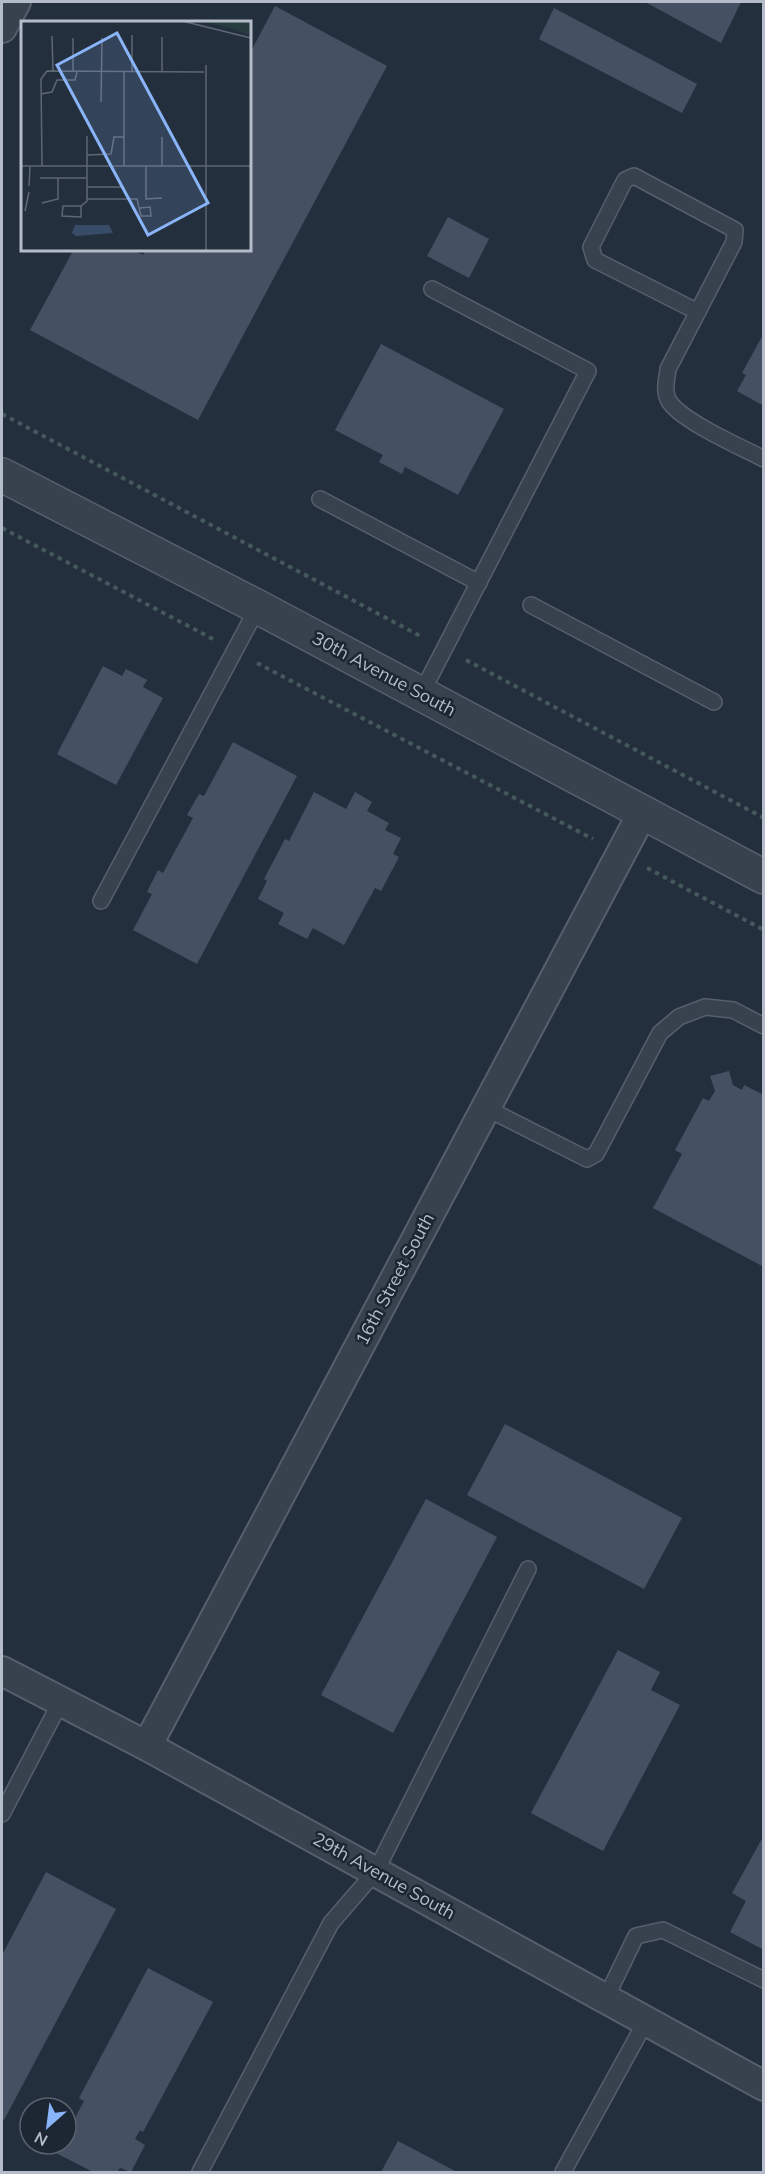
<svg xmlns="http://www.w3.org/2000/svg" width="765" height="2174" viewBox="0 0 765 2174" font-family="Mulish,sans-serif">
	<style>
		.building { fill: #455162 }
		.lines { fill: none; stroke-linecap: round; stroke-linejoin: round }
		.service-casing { stroke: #565f6c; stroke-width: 18 }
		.minor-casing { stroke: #565f6c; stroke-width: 32 }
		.tertiary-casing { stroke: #565f6c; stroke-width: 36 }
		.path { stroke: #44595c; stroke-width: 4; stroke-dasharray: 4.5 4.5; stroke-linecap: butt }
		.service { stroke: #38414e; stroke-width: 15 }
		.minor { stroke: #38414e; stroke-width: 28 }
		.tertiary { stroke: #38414e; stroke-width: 33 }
		.labels { text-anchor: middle; stroke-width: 5; stroke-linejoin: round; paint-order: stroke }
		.street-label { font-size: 18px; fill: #b4bcc9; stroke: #1d2633 }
		.inset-road { fill: none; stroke: #5e6776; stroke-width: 1.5 }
		.view { fill: #8ab4f8; fill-opacity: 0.15; stroke: #8ab4f8; stroke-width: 3 }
		.inset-edge { fill: none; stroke: #b4bcc9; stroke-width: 3 }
	</style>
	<rect width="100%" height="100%" fill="#242f3e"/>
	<!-- building -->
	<g class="building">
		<polygon points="645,2 741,2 721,43"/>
		<polygon points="275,6 387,66 198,420 30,330 74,249 131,249 143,255 146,249 249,249 249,55"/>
		<polygon points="554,8 697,84 682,113 539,39"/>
		<polygon points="448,217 489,239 469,278 427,256"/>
		<polygon points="764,333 764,406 737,391 746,375 742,373"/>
		<polygon points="381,344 504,409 458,495 405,467 402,474 379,462 383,455 335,430"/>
		<polygon points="103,666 122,676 126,669 147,680 143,687 163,698 116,785 57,754"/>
		<polygon points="233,742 297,776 197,964 133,930 152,894 147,892 158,870 163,873 193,818 187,815 199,794 204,796"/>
		<polygon points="314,792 346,809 355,792 372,802 367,811 389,823 385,830 401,838 393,854 399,857 381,891 375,888 344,945 313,928 307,939 278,924 284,913 258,899 267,881 264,879 285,839 289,841"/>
		<polygon points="729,1071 733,1085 742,1090 744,1085 764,1095 764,1267 653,1208 682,1154 675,1150 703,1098 709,1101 715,1091 710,1076"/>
		<polygon points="505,1424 682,1518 644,1589 467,1495"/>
		<polygon points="426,1499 497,1537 393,1733 321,1695"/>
		<polygon points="618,1650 660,1672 651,1690 680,1705 603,1851 531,1813"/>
		<polygon points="764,1835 764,1950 730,1932 746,1901 732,1893"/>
		<polygon points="46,1872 116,1909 4,2120 2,2118 2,1955"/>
		<polygon points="148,1968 213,2002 143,2132 140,2130 135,2139 145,2145 131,2172 120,2168 117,2172 93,2172 56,2153 61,2144 66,2144 66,2135 84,2101 79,2098"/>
		<polygon points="398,2141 457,2172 381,2172"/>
	</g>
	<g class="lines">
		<!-- service casing -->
		<g class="service-casing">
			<g id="service">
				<path d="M698,312L595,260L591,247L625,180L634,176L735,230L734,242L668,369C667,380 663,391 669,401C681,421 741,447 764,459"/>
				<polyline points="320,499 479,583"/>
				<polyline points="531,605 714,702"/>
				<polyline points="421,694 588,371 432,289"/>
				<polyline points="101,901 258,607"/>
				<polyline points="486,1108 587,1159 596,1154 660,1033 679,1017 705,1007 733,1010 764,1026"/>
				<polyline points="2,1814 61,1701"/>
				<polyline points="606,1998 636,1936 663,1930 764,1980"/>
				<polyline points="200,2172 331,1923 376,1871 528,1569"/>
				<polyline points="563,2172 646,2021"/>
			</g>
		</g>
		<!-- minor casing -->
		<g class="minor-casing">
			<g id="minor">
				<polyline points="2,28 16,2"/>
				<polyline points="2,1671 147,1746 764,2086"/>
				<polyline points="147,1746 643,812"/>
			</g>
		</g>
		<!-- tertiary casing -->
		<g class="tertiary-casing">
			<polyline id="tertiary" points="2,475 258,607 764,877"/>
		</g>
		<!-- path -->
		<g class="path">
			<polyline points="2,414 422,637"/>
			<polyline points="2,528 213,639"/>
			<polyline points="466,660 764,818"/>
			<polyline points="257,663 593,839"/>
			<polyline points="647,868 764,930"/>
		</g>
		<!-- service -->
		<use href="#service" class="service"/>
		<!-- minor -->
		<use href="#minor" class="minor"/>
		<!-- tertiary -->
		<use href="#tertiary" class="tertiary"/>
	</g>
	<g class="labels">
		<!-- street labels -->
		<g class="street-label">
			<text transform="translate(384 674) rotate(28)" y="6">30th Avenue South</text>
			<text transform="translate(395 1279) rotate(-62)" y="6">16th Street South</text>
			<text transform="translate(384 1876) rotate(29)" y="6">29th Avenue South</text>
		</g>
	</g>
	<!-- overview -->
	<g transform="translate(21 21)">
		<rect width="230" height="230" fill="#242f3e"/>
		<path d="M178,0H229V14L206,6Z" fill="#263c3f"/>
		<path d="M54,204H88L92,212L55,215L51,212Z" fill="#394c67"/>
		<path class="inset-road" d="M161,0L230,17M31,15L32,50M141,16V51M185,44V229M52,51V17M103,51V145M111,51V14M20,73L31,71L36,59H54L56,51M80,81L81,17M141,116V145M66,134L90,133L93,116H103M0,145H230M21,145L20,58L26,50L183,51M125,145V178L141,177M19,157H65M8,165L9,146M66,166H102M66,178H116L120,195H130L129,186L119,187M21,182L37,178V157M60,185V196L41,195L42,185H60L66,180V115M4,190L8,171"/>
		<path class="view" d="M96,12L187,182L127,214L36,44Z"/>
		<rect width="230" height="230" class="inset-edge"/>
	</g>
	<!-- border -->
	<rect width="765" height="2174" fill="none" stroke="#b4bcc9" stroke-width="6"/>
	<!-- north arrow -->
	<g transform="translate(48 2126) rotate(208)"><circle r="28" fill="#1d2633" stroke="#59626f" stroke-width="1.5"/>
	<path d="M0-4.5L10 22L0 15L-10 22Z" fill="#8ab4f8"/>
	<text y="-9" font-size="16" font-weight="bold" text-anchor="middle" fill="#b4bcc9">N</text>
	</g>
</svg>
